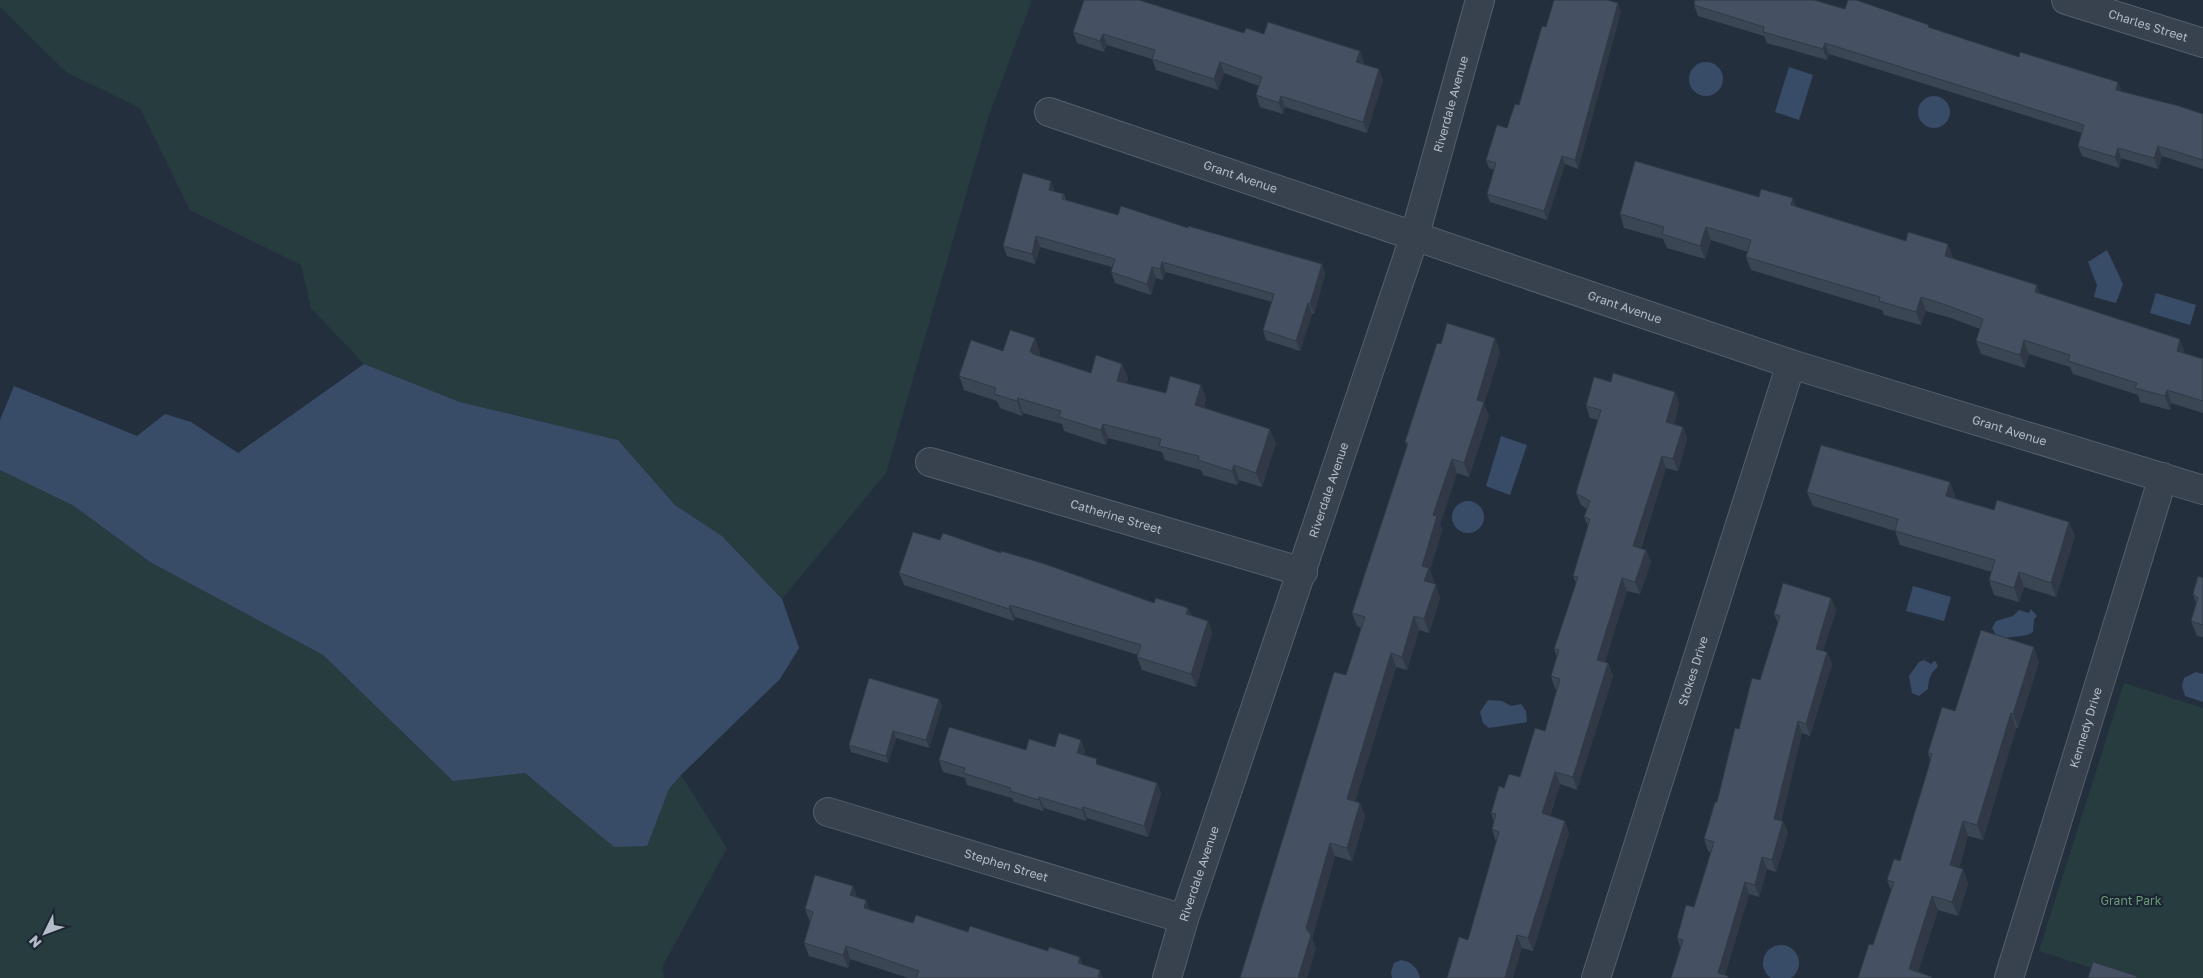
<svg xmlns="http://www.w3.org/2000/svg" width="2203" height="978" viewBox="0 0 2203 978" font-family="'Golos Text',sans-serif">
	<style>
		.green { fill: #263c3f }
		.water { fill: #394c67 }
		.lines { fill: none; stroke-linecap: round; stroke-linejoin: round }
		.minor-casing { stroke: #565f6c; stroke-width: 30 }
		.tertiary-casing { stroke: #565f6c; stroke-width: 30 }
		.minor { stroke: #38414e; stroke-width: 28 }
		.tertiary { stroke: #38414e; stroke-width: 28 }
		.wall { fill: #3b4654 }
		.shaded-wall { fill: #303945 }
		.building { fill: #455162; stroke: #303945 }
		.labels { text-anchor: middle; stroke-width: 4.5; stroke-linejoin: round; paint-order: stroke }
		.street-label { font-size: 12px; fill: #b4bcc9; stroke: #1d2633 }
		.park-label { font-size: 12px; fill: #6b9a76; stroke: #1d2633 }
	</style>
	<rect width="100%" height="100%" fill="#242f3e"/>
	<!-- green -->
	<g class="green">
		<polygon points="0,0 1032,0 988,118 886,473 782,599 722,536 675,505 618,440 460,402 364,364 311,308 301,265 190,210 140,108 66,72 0,7"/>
		<polygon points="0,470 74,506 150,562 323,655 453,781 525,773 614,846 646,846 669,789 681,775 727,848 662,967 664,978 0,978"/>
		<polygon points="2124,683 2203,708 2203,978 2123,978 2039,951"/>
	</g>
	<!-- water -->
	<g class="water">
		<circle cx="1706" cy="79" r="17"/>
		<polygon points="1789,67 1813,75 1799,120 1775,112"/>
		<circle cx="1934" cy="112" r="16"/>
		<polygon points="2107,250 2123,284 2116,303 2094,297 2097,285 2088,262"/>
		<polygon points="2156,293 2196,305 2190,325 2150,313"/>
		<polygon points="364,364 460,402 618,440 675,505 722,536 782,599 799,648 780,679 681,775 669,789 647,846 614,847 525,773 453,781 323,655 150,562 74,506 0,470 0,420 14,386 137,436 165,414 191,422 238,453"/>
		<polygon points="1501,436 1527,445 1510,495 1486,486"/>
		<circle cx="1468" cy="517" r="16"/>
		<polygon points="1913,586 1951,597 1944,621 1906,611"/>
		<path d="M2031,609L2037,616L2034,619L2033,632C2023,639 2012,634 2001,640L1997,637L1992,628L1996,621L2013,616L2019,610L2029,613Z"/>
		<path d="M1924,660L1931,664L1934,661L1936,662L1938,667C1931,671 1928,681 1928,689L1919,696L1912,693L1909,676L1919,662Z"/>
		<polygon points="2196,672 2203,674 2203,702 2185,696 2182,686 2184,678"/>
		<polygon points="1488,700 1502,701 1511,706 1521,704 1526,711 1527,722 1489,728 1483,723 1480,712"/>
		<circle cx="1781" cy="963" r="18"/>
		<path d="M1401,960C1412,962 1417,967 1420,978H1392L1391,972L1394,963Z"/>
	</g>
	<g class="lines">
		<!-- minor casing -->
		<g class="minor-casing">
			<g id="minor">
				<path id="s1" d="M2066,0L2203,43"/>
				<path id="s2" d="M1049,112L1791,364L2203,490"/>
				<path id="s3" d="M930,462L1303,572"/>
				<path id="s4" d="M828,812L1184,919"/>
				<path id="s5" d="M1596,978L1791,364"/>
				<path id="s6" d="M2009,978L2163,477"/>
			</g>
		</g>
		<!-- tertiary casing -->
		<g class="tertiary-casing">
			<g id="tertiary">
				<path id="s7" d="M1167,978L1184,919L1414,238L1480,0"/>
			</g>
		</g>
		<!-- minor -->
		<use href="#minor" class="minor"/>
		<!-- tertiary -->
		<use href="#tertiary" class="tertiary"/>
	</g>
	<!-- wall -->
	<g class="wall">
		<polygon points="1694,5 1845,9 1930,28 2019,57 2118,82 2122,92 2203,114 2203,169 2162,156 2158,169 2121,158 2119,168 2082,156 2078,146 2082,133 1829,54 1827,60 1767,43 1764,36 1698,16"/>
		<polygon points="1621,11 1578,169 1565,164 1547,220 1490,202 1487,194 1494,170 1489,168 1486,160 1507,128 1519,105"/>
		<polygon points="1073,32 1264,34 1360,51 1364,62 1363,64 1383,80 1367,133 1285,107 1283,114 1260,107 1256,95 1259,86 1224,73 1218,90 1156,70 1152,59 1107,45 1104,52 1077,43"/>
		<polygon points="1055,192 1064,194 1066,200 1118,215 1188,228 1322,264 1325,274 1314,314 1312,314 1300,351 1266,340 1263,330 1272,302 1166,272 1163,280 1156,278 1151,295 1115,283 1111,272 1112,267 1040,247 1035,264 1007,256 1003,246"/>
		<polygon points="1797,207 1953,257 1953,259 2185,353 2185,354 2203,359 2203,413 2171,403 2170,410 2140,402 2138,395 2073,374 2070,367 2029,354 2025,368 1981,354 1976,341 1980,329 1951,318 1926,311 1921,325 1884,315 1882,310 1751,270 1746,257 1748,252 1711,240 1705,259 1667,248 1663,239 1624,228 1620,214"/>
		<polygon points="1035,338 1040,353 1039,356 1091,373 1122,364 1128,378 1126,383 1166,393 1201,385 1206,399 1204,407 1276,443 1262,487 1239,480 1237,485 1203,475 1201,470 1165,460 1162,452 1108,438 1106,445 1064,431 1062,424 1023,413 1022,416 1000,408 997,401 964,390 959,376 1003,351"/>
		<polygon points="1495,338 1500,352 1484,404 1489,416 1469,477 1457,473 1440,524 1442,530 1430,570 1434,582 1433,583 1440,598 1429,633 1419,630 1407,670 1396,667 1355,801 1360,803 1365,817 1352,861 1335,856 1312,939 1316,949 1240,978 1346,675 1361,628 1357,626 1352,613 1407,447 1405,442 1441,344"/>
		<polygon points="1611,382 1675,392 1679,404 1674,424 1683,427 1687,439 1678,471 1666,468 1641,548 1646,550 1651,562 1640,594 1627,591 1615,628 1605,662 1608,663 1613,676 1577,790 1560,784 1550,816 1565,821 1569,833 1533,951 1522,948 1468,940 1496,842 1492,829 1494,822 1491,813 1504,788 1520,777 1545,731 1557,689 1555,689 1551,676 1557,657 1554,649 1576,583 1573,576 1588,526 1584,517 1587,509 1581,505 1576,493 1598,420 1590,418 1586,406"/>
		<polygon points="1950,482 1955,496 1955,499 1994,510 2069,522 2075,536 2056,597 2024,587 2019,602 1994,595 1989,580 1992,572 1900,545 1895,531 1813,506 1807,492"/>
		<polygon points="940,540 1001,553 1154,603 1188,608 1191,615 1208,621 1212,633 1196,687 1142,670 1137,657 1138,655 1015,617 1014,621 904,585 899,573"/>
		<polygon points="2203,578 2203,637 2197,636 2191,621 2196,603 2193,594"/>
		<polygon points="1831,598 1836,610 1823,651 1827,652 1832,664 1810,736 1802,733 1781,821 1783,821 1788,833 1776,872 1767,869 1759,897 1749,894 1725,975 1729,978 1680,947 1677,938 1694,907 1711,852 1708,851 1704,839 1717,802 1739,729 1760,680 1778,623 1774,614"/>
		<polygon points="2039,662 2018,728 2016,728 1983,840 1968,836 1959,868 1963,869 1968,884 1958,916 1938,910 1918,972 1932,977 1932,978 1858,978 1873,945 1891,890 1887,880 1900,861 1928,769 1930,760 1928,753 1955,711"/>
		<polygon points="939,699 942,706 929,748 896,738 888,763 851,752 849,745"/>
		<polygon points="1081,740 1085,751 1084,755 1099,765 1157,783 1161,794 1148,837 1087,818 1086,821 1044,808 1043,811 1014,802 1012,798 967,785 965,778 943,772 939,760 1026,750 1055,747"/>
		<polygon points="853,886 857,897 870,910 913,923 968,932 1083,965 1100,970 1103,978 908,978 850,959 848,968 809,956 804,943 810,922 805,909"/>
	</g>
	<!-- shaded-wall -->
	<g class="shaded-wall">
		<polygon points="1618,3 1621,11 1578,169 1575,160"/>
		<polygon points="1103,34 1107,45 1104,52 1100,41"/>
		<polygon points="1825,43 1829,54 1827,60 1823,49"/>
		<polygon points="1360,51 1364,62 1360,73 1356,62"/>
		<polygon points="1220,62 1224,73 1218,90 1214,79"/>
		<polygon points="1379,69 1383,80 1367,133 1363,122"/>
		<polygon points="2118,82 2122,92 2116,90"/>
		<polygon points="1281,96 1285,107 1283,114 1279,103"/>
		<polygon points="2158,146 2162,156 2158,169 2154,158"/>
		<polygon points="2118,148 2121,158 2119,168 2115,157"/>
		<polygon points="1562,156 1565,164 1547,220 1544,211"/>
		<polygon points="1051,181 1055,191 1049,190"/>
		<polygon points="1793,198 1798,211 1791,205"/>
		<polygon points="1706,227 1711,240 1705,259 1700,246"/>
		<polygon points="1036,236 1040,247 1035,264 1032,254"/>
		<polygon points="1948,244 1953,257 1950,270 1945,256"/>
		<polygon points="1162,262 1166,272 1163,280 1160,269"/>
		<polygon points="1322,264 1325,274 1314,314 1310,304"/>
		<polygon points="1152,267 1156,278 1151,295 1147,284"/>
		<polygon points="2037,285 2042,299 2035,292"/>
		<polygon points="1921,297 1926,311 1921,325 1916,312"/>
		<polygon points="1308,303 1312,314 1300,351 1296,341"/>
		<polygon points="1035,338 1040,353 1035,366 1030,351"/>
		<polygon points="1495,338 1500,352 1484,404 1489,416 1469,477 1464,463 1477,400"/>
		<polygon points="2180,339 2185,353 2182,365 2177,351"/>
		<polygon points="2024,340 2029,354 2025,368 2020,355"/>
		<polygon points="1122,364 1128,378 1122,395 1117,381"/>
		<polygon points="1201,385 1206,399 1200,419 1195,405"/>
		<polygon points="2167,390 2171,403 2170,410 2165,396"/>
		<polygon points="1675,392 1679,404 1671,434 1666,422"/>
		<polygon points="1018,398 1023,413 1022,416 1017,401"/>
		<polygon points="1103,424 1108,438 1106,445 1101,430"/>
		<polygon points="1683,427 1687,439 1678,471 1673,459"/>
		<polygon points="1270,429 1276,443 1262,487 1256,473"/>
		<polygon points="1662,456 1666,468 1637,558 1633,546"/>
		<polygon points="1452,459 1457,473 1440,524 1442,530 1430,570 1434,582 1429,594 1424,581 1422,566 1433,515"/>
		<polygon points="1234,465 1239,480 1237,485 1232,471"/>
		<polygon points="1950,482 1955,496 1951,510 1946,496"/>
		<polygon points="2069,522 2075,536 2056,597 2051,583"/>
		<polygon points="1646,550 1651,562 1640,594 1635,582"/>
		<polygon points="2019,572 2024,587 2019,602 2014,588"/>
		<polygon points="1622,578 1627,591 1602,672 1597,660"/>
		<polygon points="1436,584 1440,598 1429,633 1424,619"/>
		<polygon points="1831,598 1836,610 1820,661 1816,649"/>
		<polygon points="1010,605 1015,617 1014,621 1009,609"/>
		<polygon points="1188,608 1192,620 1186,614"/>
		<polygon points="1414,616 1419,630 1407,670 1402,657"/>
		<polygon points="1208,621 1212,633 1196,687 1191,674"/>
		<polygon points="2034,647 2039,662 2018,728 2013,714"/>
		<polygon points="1827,652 1832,664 1810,736 1806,724"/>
		<polygon points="1391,653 1396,667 1352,813 1347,799"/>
		<polygon points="1608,663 1613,676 1577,790 1573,777"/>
		<polygon points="939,699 942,706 929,748 926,740"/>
		<polygon points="2011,713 2016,728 1983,840 1977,825"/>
		<polygon points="1798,721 1802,733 1779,831 1774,819"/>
		<polygon points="893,731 896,738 888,763 886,756"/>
		<polygon points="1081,740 1085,751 1081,764 1077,753"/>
		<polygon points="1555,772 1560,784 1546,826 1542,813"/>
		<polygon points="1157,783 1161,794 1148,837 1144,826"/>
		<polygon points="1039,797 1044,808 1043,811 1039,800"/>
		<polygon points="1360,803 1365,817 1352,861 1347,848"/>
		<polygon points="1083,807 1087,818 1086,821 1082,810"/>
		<polygon points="1565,821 1569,833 1533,951 1528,938"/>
		<polygon points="1783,821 1788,833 1776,872 1772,860"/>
		<polygon points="1963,821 1968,836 1955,879 1950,865"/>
		<polygon points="1330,843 1335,856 1312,939 1316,949 1307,978 1298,978 1306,928"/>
		<polygon points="1762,857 1767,869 1759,897 1755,885"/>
		<polygon points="1963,869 1968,884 1958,916 1952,902"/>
		<polygon points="1745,882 1749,894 1724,978 1718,973"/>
		<polygon points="853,886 857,899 850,895"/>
		<polygon points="1932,896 1938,910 1916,978 1909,969"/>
		<polygon points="866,900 871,912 864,908"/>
		<polygon points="1517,935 1522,948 1513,978 1505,978"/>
		<polygon points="846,946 850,959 848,968 843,955"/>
		<polygon points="1080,957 1085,970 1078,963"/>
		<polygon points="1100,970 1103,978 1098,978"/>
	</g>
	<!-- building -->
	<g class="building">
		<polygon points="1084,0 1139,0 1244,33 1246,28 1264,34 1268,22 1360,51 1356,62 1379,69 1363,122 1281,96 1279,103 1256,95 1262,77 1220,62 1214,79 1152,59 1155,50 1103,34 1100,41 1073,32"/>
		<polygon points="1554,0 1607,0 1618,3 1575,160 1562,156 1544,211 1487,194 1496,163 1486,160 1497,125 1507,128 1515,104 1519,105 1542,26 1546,27"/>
		<polygon points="1695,0 1814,0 1845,9 1848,0 1856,0 1929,25 1928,27 2019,57 2020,52 2118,82 2116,90 2179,106 2203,114 2203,160 2158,146 2154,158 2118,148 2115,157 2078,146 2084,125 1825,43 1823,49 1763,32 1764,27 1694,5"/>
		<polygon points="1635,161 1759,197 1761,189 1793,198 1791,205 1906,241 1908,232 1948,244 1945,256 2037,285 2035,292 2180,339 2177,351 2203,359 2203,401 2167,390 2165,396 2135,388 2137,383 2068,361 2070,355 2024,340 2020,355 1976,341 1983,319 1946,305 1921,297 1916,312 1879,301 1880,297 1746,257 1751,240 1706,227 1700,246 1662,234 1664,227 1620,214"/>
		<polygon points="1023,173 1051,181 1049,190 1064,194 1062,199 1118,215 1121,206 1188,228 1188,226 1322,264 1310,304 1308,303 1296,341 1263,330 1274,294 1162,262 1160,269 1152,267 1147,284 1111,272 1115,259 1036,236 1032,254 1003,246"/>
		<polygon points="1447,323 1495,338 1477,400 1484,402 1464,463 1452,459 1433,515 1437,516 1422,566 1429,568 1424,581 1436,584 1424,619 1414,616 1402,657 1391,653 1347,799 1360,803 1347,848 1330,843 1306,928 1311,935 1298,978 1240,978 1334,672 1346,675 1365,617 1352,613 1408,443 1405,442 1437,343 1441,344"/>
		<polygon points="1010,330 1035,338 1030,351 1033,354 1091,373 1096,355 1122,364 1117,381 1166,393 1170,376 1201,385 1195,405 1270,429 1256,473 1234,465 1232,471 1198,460 1199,456 1159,446 1161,439 1103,424 1101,430 1059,417 1061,411 1018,398 1017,401 994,394 996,388 959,376 971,340 1003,351"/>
		<polygon points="1613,373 1675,392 1666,422 1683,427 1673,459 1662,456 1633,546 1646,550 1635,582 1622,578 1611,615 1597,660 1608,663 1573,777 1555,772 1542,813 1565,821 1528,938 1517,935 1505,978 1447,978 1459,937 1468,940 1499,832 1492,829 1496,814 1491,813 1499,786 1504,788 1509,774 1520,777 1535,728 1545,731 1560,679 1551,676 1559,650 1554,649 1578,577 1573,576 1590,519 1584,517 1590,501 1576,493 1601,410 1586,406 1594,377 1611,382"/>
		<polygon points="1821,445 1950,482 1946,496 1994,510 1997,500 2069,522 2051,583 2019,572 2014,588 1989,580 1995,560 1895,531 1898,519 1807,492"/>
		<polygon points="913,532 940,540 943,533 1001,553 1001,551 1042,563 1154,603 1156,598 1188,608 1186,614 1208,621 1191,674 1137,657 1141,645 1010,605 1009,609 899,573"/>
		<polygon points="2198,576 2203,578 2203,625 2191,621 2198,598 2193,594"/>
		<polygon points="1783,583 1831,598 1816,649 1827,652 1806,724 1798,721 1774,819 1783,821 1772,860 1762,857 1755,885 1745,882 1718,973 1728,976 1728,978 1671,978 1683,940 1677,938 1686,905 1694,907 1714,842 1704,839 1715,802 1717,802 1735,728 1739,729 1752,678 1760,680 1780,616 1774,614"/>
		<polygon points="1981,630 2034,647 2013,714 2011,713 1977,825 1963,821 1950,865 1963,869 1952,902 1932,896 1909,969 1932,977 1931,978 1858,978 1869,944 1873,945 1894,882 1887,880 1894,859 1900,861 1928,769 1932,754 1928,753 1942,707 1955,711"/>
		<polygon points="869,678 939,699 926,740 893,731 886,756 849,745"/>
		<polygon points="949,727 1026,750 1029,739 1055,747 1059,733 1081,740 1077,753 1097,759 1096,764 1157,783 1144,826 1083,807 1082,810 1039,797 1039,800 1010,791 1011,788 963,773 965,768 939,760"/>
		<polygon points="815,875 853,886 850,895 866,900 864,908 913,923 916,915 968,932 970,926 1048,951 1049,947 1080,957 1078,963 1100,970 1098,978 916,978 919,971 846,946 843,955 804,943 813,912 805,909"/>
		<polygon points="2093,962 2137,976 2136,978 2088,978"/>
	</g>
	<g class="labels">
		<!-- street labels -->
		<g class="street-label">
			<text dy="4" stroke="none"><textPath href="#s1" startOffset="86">Charles Street</textPath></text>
			<text dy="4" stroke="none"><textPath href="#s7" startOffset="919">Riverdale Avenue</textPath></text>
			<text dy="4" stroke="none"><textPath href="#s2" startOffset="202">Grant Avenue</textPath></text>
			<text dy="4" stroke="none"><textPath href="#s2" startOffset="608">Grant Avenue</textPath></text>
			<text dy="4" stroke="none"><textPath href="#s2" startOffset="1012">Grant Avenue</textPath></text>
			<text dy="4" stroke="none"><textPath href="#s7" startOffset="514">Riverdale Avenue</textPath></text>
			<text dy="4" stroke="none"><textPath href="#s3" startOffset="194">Catherine Street</textPath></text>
			<text dy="4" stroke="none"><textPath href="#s5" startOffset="322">Stokes Drive</textPath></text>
			<text dy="4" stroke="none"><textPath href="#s6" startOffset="262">Kennedy Drive</textPath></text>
			<text dy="4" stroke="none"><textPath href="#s4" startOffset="186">Stephen Street</textPath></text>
			<text dy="4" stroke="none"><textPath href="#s7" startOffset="109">Riverdale Avenue</textPath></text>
		</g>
		<!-- park labels -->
		<g class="park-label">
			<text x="2131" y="905">Grant Park</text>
		</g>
	</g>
	<!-- north arrow -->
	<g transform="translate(45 933) rotate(228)" stroke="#1d2633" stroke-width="4" paint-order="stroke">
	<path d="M0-4L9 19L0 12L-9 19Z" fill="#b4bcc9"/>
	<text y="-8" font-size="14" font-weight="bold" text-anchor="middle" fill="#b4bcc9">N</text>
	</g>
</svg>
